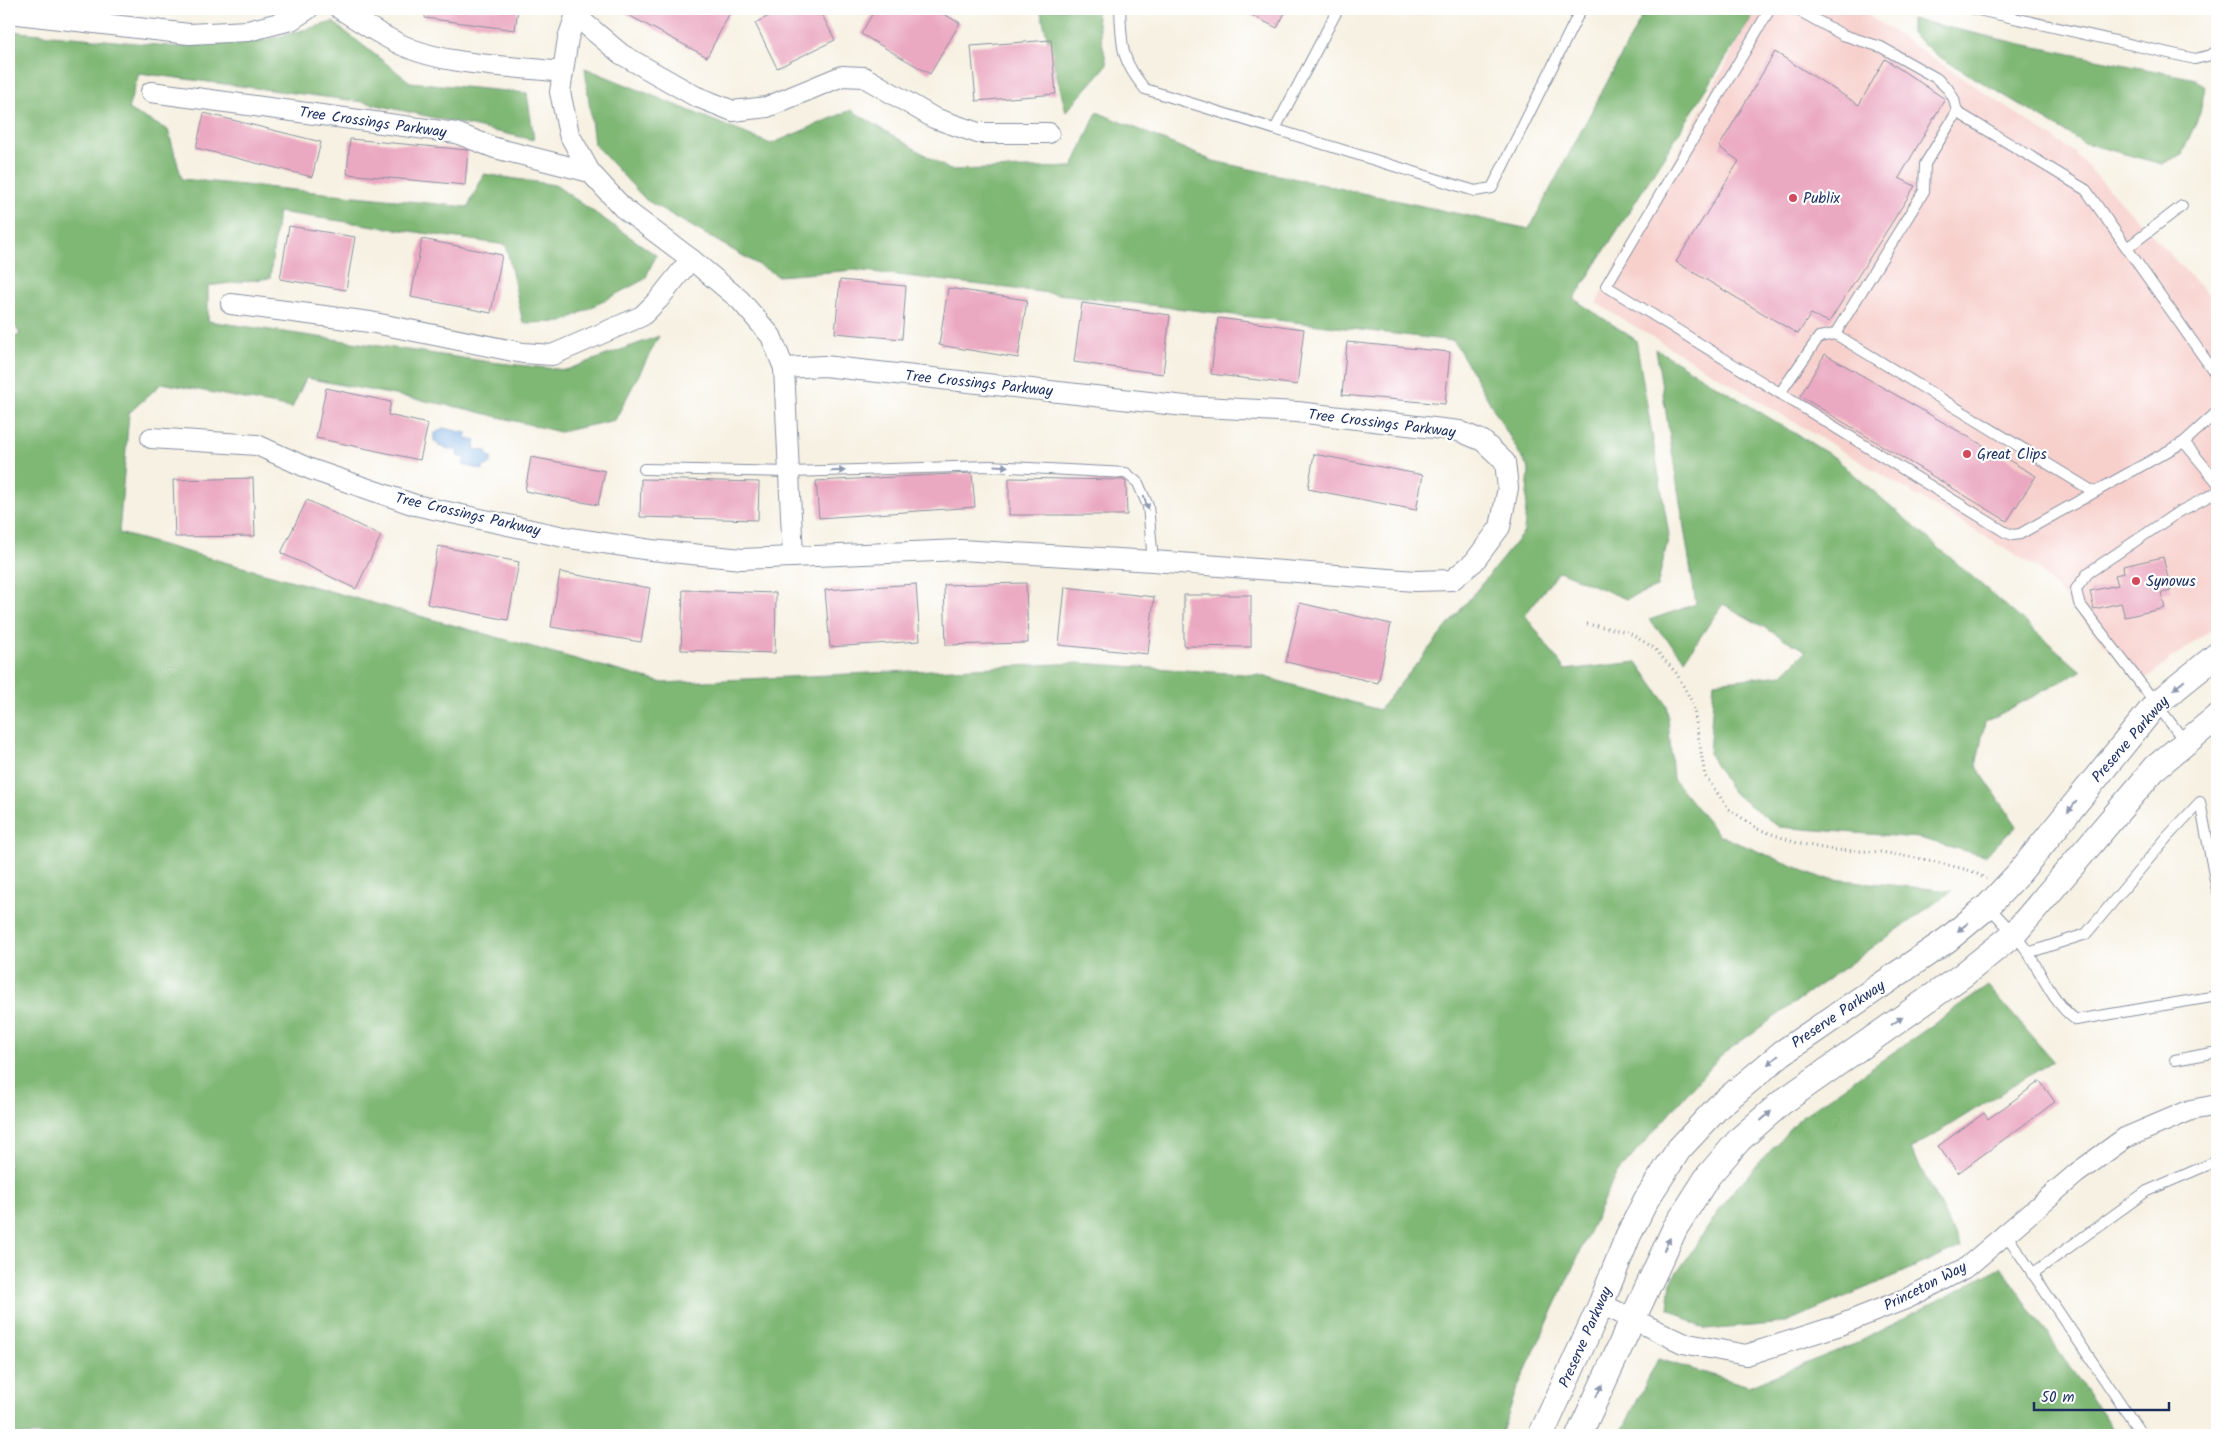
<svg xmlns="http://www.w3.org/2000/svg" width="2226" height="1444" viewBox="0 0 2226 1444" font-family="Kalam,sans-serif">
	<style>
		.built { fill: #f7d0cc }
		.forest { fill: #7fb774; stroke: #4d7369 }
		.water { fill: #72aae1; stroke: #466ca0 }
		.building { fill: #eba9c1 }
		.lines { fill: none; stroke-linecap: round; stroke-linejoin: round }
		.service-casing { stroke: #8890a0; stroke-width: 12 }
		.minor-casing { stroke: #8890a0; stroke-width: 22 }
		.tertiary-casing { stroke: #8890a0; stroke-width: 27 }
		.path { stroke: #8890a0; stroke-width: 3; stroke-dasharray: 1 4; stroke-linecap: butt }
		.service { stroke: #fff; stroke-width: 10 }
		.minor { stroke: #fff; stroke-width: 20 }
		.tertiary { stroke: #fff; stroke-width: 25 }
		.oneway { fill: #8d97ae }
		.poi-dot { fill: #d1495b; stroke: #fff; stroke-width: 2 }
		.labels { text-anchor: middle; stroke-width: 4.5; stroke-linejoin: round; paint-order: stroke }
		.street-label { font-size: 15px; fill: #1b2f5e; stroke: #fff }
		.poi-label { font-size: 15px; fill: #1b2f5e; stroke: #fff; text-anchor: start }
	</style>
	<rect width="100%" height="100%" fill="#fff"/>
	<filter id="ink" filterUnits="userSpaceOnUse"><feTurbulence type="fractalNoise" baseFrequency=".02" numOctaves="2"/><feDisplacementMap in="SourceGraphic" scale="10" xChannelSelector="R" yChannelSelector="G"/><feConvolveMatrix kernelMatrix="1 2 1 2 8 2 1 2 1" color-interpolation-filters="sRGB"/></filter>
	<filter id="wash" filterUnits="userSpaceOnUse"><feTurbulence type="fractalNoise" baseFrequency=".0096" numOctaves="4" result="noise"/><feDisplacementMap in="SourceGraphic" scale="20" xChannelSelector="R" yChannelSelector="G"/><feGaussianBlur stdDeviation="1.12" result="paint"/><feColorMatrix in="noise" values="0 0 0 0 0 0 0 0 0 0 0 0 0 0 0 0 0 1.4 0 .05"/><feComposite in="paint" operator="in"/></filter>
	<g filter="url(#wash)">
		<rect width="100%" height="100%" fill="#f6f1e2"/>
		<!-- built -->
		<polygon class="built" points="1756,9 1859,9 2074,152 2208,295 2217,291 2217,625 2139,684 2039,569 1596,303"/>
		<!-- forest -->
		<g class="forest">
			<polygon points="1040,9 1095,9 1107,65 1066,112"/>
			<polygon points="1646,9 1757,9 1574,299 1636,340 1669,535 1657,587 1626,599 1559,571 1525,615 1565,670 1637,662 1667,705 1673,779 1719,835 1822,878 1952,891 1720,1056 1615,1176 1516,1391 1501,1435 9,1435 9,341 20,334 9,317 9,31 179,47 266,40 333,22 410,82 527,93 534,140 364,102 139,73 128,109 168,130 182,179 468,207 484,174 555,185 656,255 645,279 563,322 523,323 506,245 278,212 270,278 208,286 208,321 490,362 566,370 659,336 615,420 560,432 462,408 306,378 292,408 162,383 129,413 119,533 663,683 1078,663 1258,675 1379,710 1524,532 1529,470 1454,341 855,270 778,276 646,200 594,144 585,68 771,144 851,110 950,170 1073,167 1097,112 1213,161 1529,229"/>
			<polygon points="1911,19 2026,45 2196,79 2205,87 2200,113 2182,154 2162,164 2084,143 1938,56 1911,33"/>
			<polygon points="1656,349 1834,457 2081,671 1985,722 1976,766 2017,826 1984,856 1919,838 1779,827 1732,792 1709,754 1714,682 1782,675 1806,651 1723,604 1685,659 1649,620 1696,604"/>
			<polygon points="1988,986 2053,1061 1911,1149 1961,1247 1784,1323 1706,1330 1668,1308 1671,1282 1729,1196 1801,1117"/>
			<polygon points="2001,1267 2117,1435 1620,1435 1658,1359 1749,1386 1859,1342"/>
		</g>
		<!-- water -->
		<polygon class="water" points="443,428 467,433 466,439 476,441 474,449 487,451 486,454 491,457 491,464 483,467 483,470 463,465 465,458 457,456 458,451 438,446 439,444 434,441 434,434"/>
		<g id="blocks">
			<!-- building -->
			<g class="building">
				<polygon points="425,9 518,9 515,30 425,18"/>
				<polygon points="617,9 732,9 707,57"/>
				<polygon points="783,9 819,9 835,40 777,68 755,23"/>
				<polygon points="875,9 934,9 960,23 930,74 861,34"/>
				<polygon points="1239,9 1287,9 1277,28"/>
				<polygon points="1051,40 1056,94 976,101 971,46"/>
				<polygon points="1775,52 1859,105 1885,59 1945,99 1899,178 1915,186 1829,322 1811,314 1798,334 1676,262 1739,161 1719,147"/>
				<polygon points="204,113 321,142 312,177 196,148"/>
				<polygon points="350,139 468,150 465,185 347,174"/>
				<polygon points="289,226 355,237 346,290 280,279"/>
				<polygon points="422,239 502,255 491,313 411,297"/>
				<polygon points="840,280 906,286 902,339 835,333"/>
				<polygon points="948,288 1027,300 1018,358 939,345"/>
				<polygon points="1082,303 1170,315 1163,374 1074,362"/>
				<polygon points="1218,318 1304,329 1297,385 1211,374"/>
				<polygon points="1347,342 1450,352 1445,404 1342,395"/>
				<polygon points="1825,354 2036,476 2007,521 1800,396"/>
				<polygon points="326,388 391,402 388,415 428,424 420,460 316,438"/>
				<polygon points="1314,454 1423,475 1416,510 1308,489"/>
				<polygon points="531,457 605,471 598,505 525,491"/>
				<polygon points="972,473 975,507 819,518 816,481"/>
				<polygon points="253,478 255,536 175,537 173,480"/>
				<polygon points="1009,478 1123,480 1126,482 1127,515 1009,515"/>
				<polygon points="641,479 759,482 758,520 640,517"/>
				<polygon points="307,500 381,536 356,589 281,553"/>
				<polygon points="438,546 519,562 508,620 427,604"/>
				<polygon points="2163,557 2171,591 2161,593 2165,608 2125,617 2121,603 2094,609 2090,591 2118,585 2115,575 2124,573 2123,566"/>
				<polygon points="560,572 650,588 641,642 551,627"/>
				<polygon points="1026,583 1028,643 946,645 944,585"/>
				<polygon points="916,584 920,641 830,647 825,590"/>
				<polygon points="1065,587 1154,597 1148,654 1059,645"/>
				<polygon points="683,590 776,593 775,653 681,650"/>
				<polygon points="1184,595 1251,595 1251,647 1184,646"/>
				<polygon points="1300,603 1391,624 1378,683 1286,662"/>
				<polygon points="2040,1081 2055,1102 1958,1173 1938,1146 1984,1113 1988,1119"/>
			</g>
		</g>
	</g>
	<g filter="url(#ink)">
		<use href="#blocks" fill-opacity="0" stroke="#8890a0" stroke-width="1"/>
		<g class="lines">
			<!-- service casing -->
			<g class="service-casing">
				<g id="service">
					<path d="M1120,9C1122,46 1120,59 1145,89L1475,191L1492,188L1581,9"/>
					<polyline points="1770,9 1606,286 2005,532 2013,535 2020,534 2184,442 2217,482"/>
					<polyline points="1796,9 1843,35 1881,47 1936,78 1948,89 1954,99 1957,112 2086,190 2217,376"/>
					<polyline points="1974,9 2195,59 2211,55 2217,50"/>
					<polyline points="1275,129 1338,9"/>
					<polyline points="2127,248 2182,206"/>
					<polyline points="1835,334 2094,492"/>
					<polyline points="1780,393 1819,337 1835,334 1924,191 1925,164 1957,112"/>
					<polyline points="2184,442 2217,412"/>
					<polyline points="644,469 790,472 990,466 1126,473 1138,483 1148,506 1153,561"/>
					<polyline points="2186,743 2079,603 2076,589 2088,573 2177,513 2217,492"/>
					<path d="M1988,906C2001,920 2014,933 2025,948C2042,973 2051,1001 2076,1020L2217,996"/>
					<polyline points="2028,953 2086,934 2168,836 2200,802 2217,890"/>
					<polyline points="2175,1060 2217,1052"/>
					<polyline points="2006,1234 2142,1435"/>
					<polyline points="2032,1274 2147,1191 2217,1161"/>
				</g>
			</g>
			<!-- minor casing -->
			<g class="minor-casing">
				<g id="minor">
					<path d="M340,9C361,22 381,36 404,46C448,66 514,66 563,72"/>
					<polyline points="578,9 568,38 560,92 569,134 590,172 623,208 691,259 740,300 771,336 784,368 793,557"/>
					<polyline points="9,13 189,34 248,31 291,20 308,9"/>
					<polyline points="576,16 621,54 695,96 733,111 767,107 842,76 864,77 934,118 978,133 1049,133"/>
					<polyline points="151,92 456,133 495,148 590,172"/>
					<polyline points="231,304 370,322 523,353 552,355 642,316 659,299 691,259"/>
					<polyline points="151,438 257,445 310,469 415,505 564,537 651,550 742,559 960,550 1153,561 1415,581 1452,580 1474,562 1500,527 1508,488 1505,462 1483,441 1459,431 1297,412 1185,406 824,366 784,368"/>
					<polyline points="1601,1304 1683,1343 1746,1355 1837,1326 1908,1298 1967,1267 2077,1173 2125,1138 2191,1110 2217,1105"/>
				</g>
			</g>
			<!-- tertiary casing -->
			<g class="tertiary-casing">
				<g id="tertiary">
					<polyline points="1541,1435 1601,1304 1628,1236 1646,1200 1679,1149 1719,1106 1782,1053 1947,940 1988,906 2019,873 2156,704 2217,655"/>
					<polyline points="1579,1435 1675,1228 1708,1176 1740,1139 1781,1103 1963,975 2014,934 2156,767 2217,717"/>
				</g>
			</g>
			<!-- path -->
			<polyline class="path" points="1587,624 1628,632 1654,648 1677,674 1693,704 1705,776 1729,809 1758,829 1797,843 1833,850 1881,852 1928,860 1972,871 1986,879"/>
			<!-- service -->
			<use href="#service" class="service"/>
			<!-- minor -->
			<use href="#minor" class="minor"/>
			<!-- tertiary -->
			<use href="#tertiary" class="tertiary"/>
		</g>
		<!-- one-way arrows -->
		<defs><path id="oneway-solid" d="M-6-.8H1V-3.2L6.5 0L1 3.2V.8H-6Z" transform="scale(1.25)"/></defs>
		<g class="oneway">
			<use href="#oneway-solid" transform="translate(1001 466) rotate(3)"/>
			<use href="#oneway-solid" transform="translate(838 471) rotate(-2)"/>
			<use href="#oneway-solid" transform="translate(1146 503) rotate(72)"/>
			<use href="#oneway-solid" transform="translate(2179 685) rotate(141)"/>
			<use href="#oneway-solid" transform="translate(2072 807) rotate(129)"/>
			<use href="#oneway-solid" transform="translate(1963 927) rotate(141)"/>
			<use href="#oneway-solid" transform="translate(1897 1021) rotate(-35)"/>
			<use href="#oneway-solid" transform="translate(1773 1060) rotate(140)"/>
			<use href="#oneway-solid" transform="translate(1766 1116) rotate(-42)"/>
			<use href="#oneway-solid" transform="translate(1667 1244) rotate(-63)"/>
			<use href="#oneway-solid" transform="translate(1599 1391) rotate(-65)"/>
		</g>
	</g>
	<!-- markers -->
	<g class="poi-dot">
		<circle cx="1793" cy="198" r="5"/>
		<circle cx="1967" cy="454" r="5"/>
		<circle cx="2136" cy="581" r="5"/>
	</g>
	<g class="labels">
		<!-- street labels -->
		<g class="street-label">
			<text transform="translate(373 122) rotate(8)" y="5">Tree Crossings Parkway</text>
			<text transform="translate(979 383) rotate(6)" y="5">Tree Crossings Parkway</text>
			<text transform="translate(1382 423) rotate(7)" y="5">Tree Crossings Parkway</text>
			<text transform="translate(468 514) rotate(13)" y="5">Tree Crossings Parkway</text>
			<text transform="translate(2130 739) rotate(-49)" y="5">Preserve Parkway</text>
			<text transform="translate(1838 1014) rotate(-34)" y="5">Preserve Parkway</text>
			<text transform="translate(1925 1286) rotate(-27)" y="5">Princeton Way</text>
			<text transform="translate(1585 1337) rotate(-66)" y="5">Preserve Parkway</text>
		</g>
		<!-- poi labels -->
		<g class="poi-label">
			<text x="1803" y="203">Publix</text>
			<text x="1977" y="459">Great Clips</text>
			<text x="2146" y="586">Synovus</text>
		</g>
	</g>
	<!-- margin -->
	<rect width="2226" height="1444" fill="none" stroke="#fff" stroke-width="30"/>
	<!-- scale -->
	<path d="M2034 1402v8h135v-8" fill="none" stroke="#1b2f5e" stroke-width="2.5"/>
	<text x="2041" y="1402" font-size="15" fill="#1b2f5e" stroke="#ffffff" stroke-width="4" paint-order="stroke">50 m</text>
</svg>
